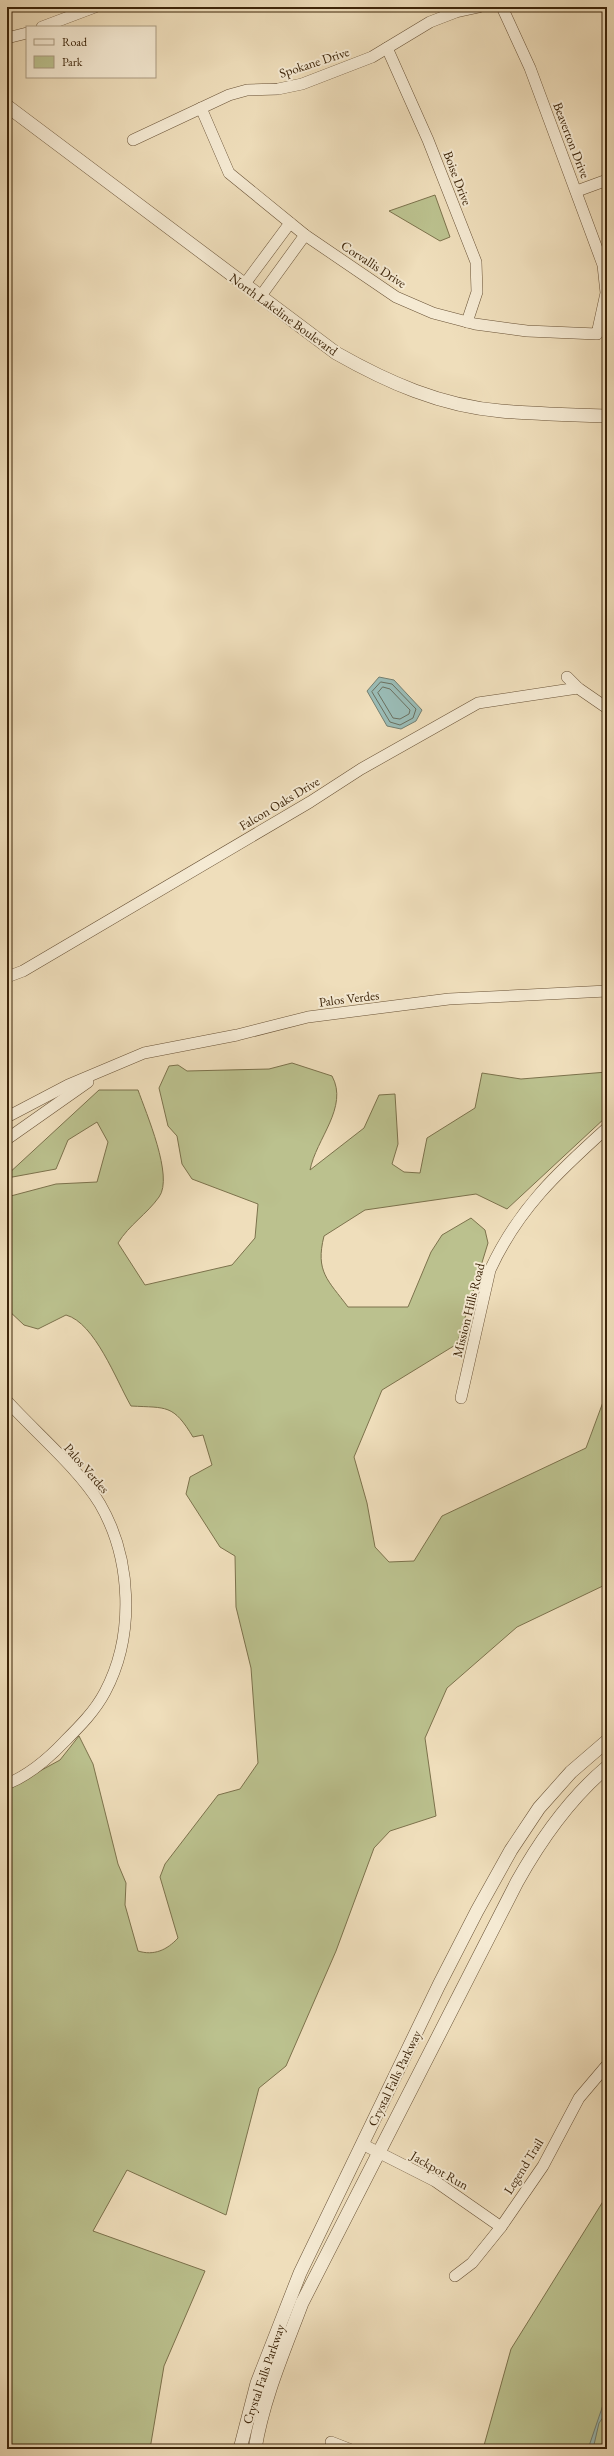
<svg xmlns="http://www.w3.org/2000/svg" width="614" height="2456" viewBox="0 0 614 2456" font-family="'EB Garamond',serif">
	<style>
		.green { fill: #bbc18e; stroke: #7c724c }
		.water { fill: #9abbb5; stroke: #747f70 }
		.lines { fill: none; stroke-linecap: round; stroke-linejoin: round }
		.shore { stroke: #6b705f; stroke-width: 1 }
		.minor-casing { stroke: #695236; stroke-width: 12 }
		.tertiary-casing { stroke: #695236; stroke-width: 14 }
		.minor { stroke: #f5ead3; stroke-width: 11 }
		.tertiary { stroke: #f5ead3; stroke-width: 13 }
		.labels { text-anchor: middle; stroke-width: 4; stroke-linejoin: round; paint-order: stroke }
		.street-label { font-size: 13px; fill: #3c2409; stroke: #f5ead3 }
	</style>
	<rect width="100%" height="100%" fill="#efdebb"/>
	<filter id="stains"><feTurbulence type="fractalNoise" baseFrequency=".005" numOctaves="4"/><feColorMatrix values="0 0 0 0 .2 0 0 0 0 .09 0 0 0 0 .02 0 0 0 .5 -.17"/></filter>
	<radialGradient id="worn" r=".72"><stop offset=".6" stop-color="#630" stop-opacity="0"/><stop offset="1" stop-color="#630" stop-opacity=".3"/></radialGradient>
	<!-- green -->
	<g class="green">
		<polygon points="435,195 450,237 440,241 389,211"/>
		<path d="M292,1063L332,1076C349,1107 316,1139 310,1170L364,1128L379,1095L395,1094L398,1144L392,1164L404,1172L420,1173L427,1138L475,1108L482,1073L521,1079L607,1072L606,1117L507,1209L476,1194L365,1210L324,1236C315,1272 328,1280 348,1307H408L431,1252L442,1235L471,1218L485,1230L488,1243L457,1344L382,1390L354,1457L367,1503L375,1547L389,1562L414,1561L442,1516L586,1448L606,1394L607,1317V1584L517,1627L447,1688L425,1738L436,1816L390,1831L374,1848L336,1951L286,2066L259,2088L226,2215L127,2170L93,2231L205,2271L164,2366L150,2449H7V1789L60,1760L79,1736L93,1764L118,1864L126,1883L125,1905L138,1951C154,1956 167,1950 178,1938L160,1877L165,1864L218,1795L240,1789L258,1763L251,1668L236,1607L235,1556L220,1547L186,1494L190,1477L212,1465L203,1435L193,1437C173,1404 167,1408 131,1406C116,1380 95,1323 66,1315L38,1329L24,1325L7,1309V1197L56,1184L97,1182L108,1142L97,1122L68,1140L56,1169L7,1178V1175L99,1090H138C146,1113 174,1177 159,1197C147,1214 129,1225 118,1243L145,1285L232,1265L255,1238L258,1204L192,1179L182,1164L177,1136L168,1126L159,1088L169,1066L178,1065L187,1071L269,1069Z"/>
		<polygon points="607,2195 607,2449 483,2449 511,2349"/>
	</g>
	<!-- water -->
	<g class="water">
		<polygon points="379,677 394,680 422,710 416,721 401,729 387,726 367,691"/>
		<polygon points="604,2402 607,2403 607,2412 599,2423 593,2449 588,2449"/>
	</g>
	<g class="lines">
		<!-- shore -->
		<g class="shore">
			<polygon points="381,682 392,684 416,709 413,718 400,725 390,722 372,692"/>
			<polygon points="383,687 390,689 410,710 409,714 400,719 393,718 378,693"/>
		</g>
		<!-- minor casing -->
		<g class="minor-casing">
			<g id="minor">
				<polyline points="42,27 95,7"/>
				<polyline points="7,38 27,33"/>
				<polyline points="387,48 428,140 476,262 477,292 467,322"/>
				<polyline points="201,108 229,173 305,235 396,297 433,313 475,324 527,331 597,334 606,293 603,265 530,68 502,7"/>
				<polyline points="133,140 229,95 247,90 278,89 302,84 372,57 430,22 456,12 479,7"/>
				<polyline points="577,191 607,180"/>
				<polyline points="244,285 290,223"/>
				<polyline points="260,297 305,235"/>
				<polyline points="567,677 578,688 607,708"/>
				<polyline points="7,977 23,971 310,802 361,769 478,703 578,688"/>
				<polyline points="7,1117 68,1085 144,1053 237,1035 308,1017 449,999 607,991"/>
				<polyline points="7,1139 88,1082"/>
				<path d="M461,1398L490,1270C518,1209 558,1172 607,1128"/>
				<path d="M7,1401C35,1432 79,1469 100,1504C132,1559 135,1636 105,1692C95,1711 80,1726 65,1741C49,1758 29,1775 7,1784"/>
				<polyline points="362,2144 435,2181 501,2227"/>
				<polyline points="455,2276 472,2263 501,2227 543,2166 579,2098 607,2065"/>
				<polyline points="331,2442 349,2449"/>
			</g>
		</g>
		<!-- tertiary casing -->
		<g class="tertiary-casing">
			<g id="tertiary">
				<path d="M7,106L336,353C387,382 441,406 501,411C536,414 572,415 607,416"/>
				<polyline points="240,2449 257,2383 300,2273 439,1985 477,1911 511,1850 539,1808 571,1772 607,1741"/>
				<path d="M255,2449C263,2399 284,2351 302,2303L517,1882C541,1839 569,1799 607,1767"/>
			</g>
		</g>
		<!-- minor -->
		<use href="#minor" class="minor"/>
		<!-- tertiary -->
		<use href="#tertiary" class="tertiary"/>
	</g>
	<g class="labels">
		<!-- street labels -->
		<g class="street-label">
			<text transform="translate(314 62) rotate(-18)" y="5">Spokane Drive</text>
			<text transform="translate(572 140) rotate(69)" y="5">Beaverton Drive</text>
			<text transform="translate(458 178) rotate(69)" y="5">Boise Drive</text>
			<text transform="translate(374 264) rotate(33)" y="5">Corvallis Drive</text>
			<text transform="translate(284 314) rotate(36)" y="5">North Lakeline Boulevard</text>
			<text transform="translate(279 803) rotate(-31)" y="5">Falcon Oaks Drive</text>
			<text transform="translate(349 998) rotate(-7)" y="5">Palos Verdes</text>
			<text transform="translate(468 1310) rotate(-76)" y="5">Mission Hills Road</text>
			<text transform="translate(87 1468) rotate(49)" y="5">Palos Verdes</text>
			<text transform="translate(394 2078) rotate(-64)" y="5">Crystal Falls Parkway</text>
			<text transform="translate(523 2166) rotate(-58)" y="5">Legend Trail</text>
			<text transform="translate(440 2170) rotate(30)" y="5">Jackpot Run</text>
			<text transform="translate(263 2374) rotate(-71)" y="5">Crystal Falls Parkway</text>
		</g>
	</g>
	<!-- margin -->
	<rect width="614" height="2456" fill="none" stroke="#efdebb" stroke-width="24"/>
	<rect x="8" y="8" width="598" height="2440" fill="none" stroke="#3c2409" stroke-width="2"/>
	<rect x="12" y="12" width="590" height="2432" fill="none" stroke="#3c2409"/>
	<!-- legend -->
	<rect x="26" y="26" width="130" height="52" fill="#f5ead3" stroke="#ab9b82"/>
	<rect x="34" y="39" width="20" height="6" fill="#f5ead3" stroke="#ab9b82"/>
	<text x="62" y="46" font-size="12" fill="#3c2409">Road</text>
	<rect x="34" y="56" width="20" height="12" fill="#bbc18e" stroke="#ab9b82"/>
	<text x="62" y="66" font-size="12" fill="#3c2409">Park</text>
	<rect width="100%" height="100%" filter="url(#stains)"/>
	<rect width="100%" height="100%" fill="url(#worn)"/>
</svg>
